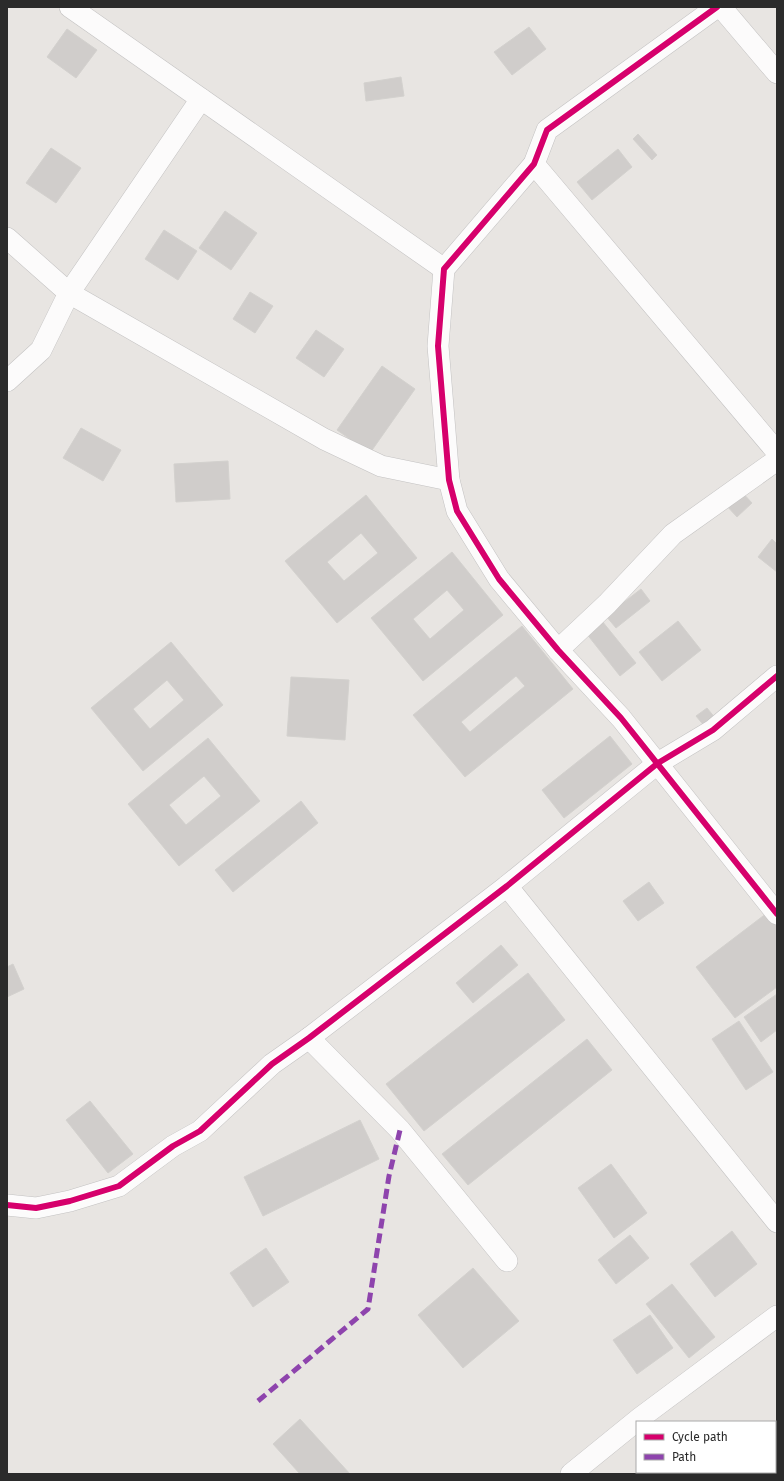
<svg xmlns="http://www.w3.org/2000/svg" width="784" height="1481" viewBox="0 0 784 1481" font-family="'Fira Sans',sans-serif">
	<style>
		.building { fill: #d0cdcb; stroke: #d3d1ce; fill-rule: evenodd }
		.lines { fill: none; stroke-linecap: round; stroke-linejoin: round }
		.street-casing { stroke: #c3c2c2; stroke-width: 22 }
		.street { stroke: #fcfbfb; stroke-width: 21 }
		.quiet { stroke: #8e44ad; stroke-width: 5; stroke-dasharray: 10 5; stroke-linecap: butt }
		.cycleway-casing { stroke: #fff; stroke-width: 8 }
		.cycleway { stroke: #d6006c; stroke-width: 6 }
	</style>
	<rect width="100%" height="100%" fill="#e8e5e2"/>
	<!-- building -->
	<g class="building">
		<polygon points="529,27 546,49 512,75 494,52"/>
		<polygon points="67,29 97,50 76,78 47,57"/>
		<polygon points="401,77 404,96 366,101 364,83"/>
		<polygon points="638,134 657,155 652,160 633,139"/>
		<polygon points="51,148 81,168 56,203 26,183"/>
		<polygon points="618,149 632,167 592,200 577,182"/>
		<polygon points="225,211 257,233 231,270 199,248"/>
		<polygon points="164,230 197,251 178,280 145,259"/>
		<polygon points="250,292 273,306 255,333 233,319"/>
		<polygon points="316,330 344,349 324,377 296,358"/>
		<polygon points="382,366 415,389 370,453 337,430"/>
		<polygon points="81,428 121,450 103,481 63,458"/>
		<polygon points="228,461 230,499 176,502 174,464"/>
		<polygon points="740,490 752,503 737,517 725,504"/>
		<path d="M366,495L417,558L337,623L285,561ZM361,533L378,553L344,581L327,562Z"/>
		<polygon points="772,539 777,544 777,572 758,557"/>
		<path d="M452,552L503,615L423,681L371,618ZM447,590L464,610L430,639L413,619Z"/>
		<polygon points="641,589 650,601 616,628 606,616"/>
		<polygon points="602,621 636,663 620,676 586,633"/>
		<polygon points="678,621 701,650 662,681 639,652"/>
		<path d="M522,626L573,689L465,777L413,715ZM516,676L525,686L470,732L461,722Z"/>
		<path d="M171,642L223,705L143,771L91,708ZM167,680L184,700L150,729L133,709Z"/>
		<polygon points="291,677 349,680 345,740 287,736"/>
		<polygon points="707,708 716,719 706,728 696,716"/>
		<polygon points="610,736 632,764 564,818 542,790"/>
		<path d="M208,738L260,801L179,866L128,804ZM204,776L221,796L186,825L169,805Z"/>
		<polygon points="301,801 318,823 233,892 215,870"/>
		<polygon points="649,882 664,903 638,921 623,901"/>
		<polygon points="767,913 777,926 777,987 735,1018 696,967"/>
		<polygon points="501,945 518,965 473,1003 456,983"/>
		<polygon points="13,964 24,989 7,997 7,967"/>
		<polygon points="528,973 565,1020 424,1131 386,1084"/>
		<polygon points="777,994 777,1030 761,1042 744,1017"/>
		<polygon points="739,1021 773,1072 746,1090 712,1039"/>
		<polygon points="587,1039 612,1070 468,1185 442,1154"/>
		<polygon points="90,1101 133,1154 108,1173 66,1120"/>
		<polygon points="360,1120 379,1159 263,1216 244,1177"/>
		<polygon points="611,1164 647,1213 614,1238 578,1188"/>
		<polygon points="732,1231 757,1264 715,1297 690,1264"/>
		<polygon points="630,1235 649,1258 616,1284 598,1260"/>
		<polygon points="266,1248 289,1282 253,1307 230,1273"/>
		<polygon points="473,1268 519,1321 463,1368 418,1315"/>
		<polygon points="672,1284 715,1337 689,1358 646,1304"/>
		<polygon points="650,1315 673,1348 637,1374 613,1340"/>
		<polygon points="300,1419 350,1474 300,1474 273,1444"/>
	</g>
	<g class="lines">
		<!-- street casing -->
		<g class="street-casing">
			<g id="street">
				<polyline points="70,7 444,269"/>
				<polyline points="717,7 547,130 534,164 444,269 438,346 449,480 457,511 499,579 558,650 621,718 777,914"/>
				<polyline points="721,7 777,73"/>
				<polyline points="534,164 777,452"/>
				<polyline points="7,238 69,293 324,439 381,466 449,480"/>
				<polyline points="7,381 41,350 69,293 201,99"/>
				<polyline points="558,650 607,604 673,534 777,460"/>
				<polyline points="507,886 777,1222"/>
				<polyline points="309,1038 400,1130 507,1261"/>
				<polyline points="7,1205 36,1208 70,1201 119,1186 173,1146 200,1131 272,1064 309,1038 507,886 658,763 713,730 777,676"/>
				<polyline points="571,1474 640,1418 777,1316"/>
			</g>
		</g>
		<!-- street -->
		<use href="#street" class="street"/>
		<!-- quiet -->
		<polyline class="quiet" points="258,1401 368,1309 389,1176 400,1130"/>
		<!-- cycleway casing -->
		<g class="cycleway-casing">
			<g id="cycleway">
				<polyline points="717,7 547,130 534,164 444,269 438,346 449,480 457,511 499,579 558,650 621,718 777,914"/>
				<polyline points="7,1205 36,1208 70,1201 119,1186 173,1146 200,1131 272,1064 309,1038 507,886 658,763 713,730 777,676"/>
			</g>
		</g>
		<!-- cycleway -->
		<use href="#cycleway" class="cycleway"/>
	</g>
	<!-- border -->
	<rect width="784" height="1481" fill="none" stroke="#2b2b2b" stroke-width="16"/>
	<!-- legend -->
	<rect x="636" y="1421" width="140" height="52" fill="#ffffff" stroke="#aaaaaa"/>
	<rect x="644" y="1434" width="20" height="6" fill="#d6006c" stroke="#aaaaaa"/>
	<text x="672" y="1441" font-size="12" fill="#2b2b2b">Cycle path</text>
	<rect x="644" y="1454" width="20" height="6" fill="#8e44ad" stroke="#aaaaaa"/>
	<text x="672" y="1461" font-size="12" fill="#2b2b2b">Path</text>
</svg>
